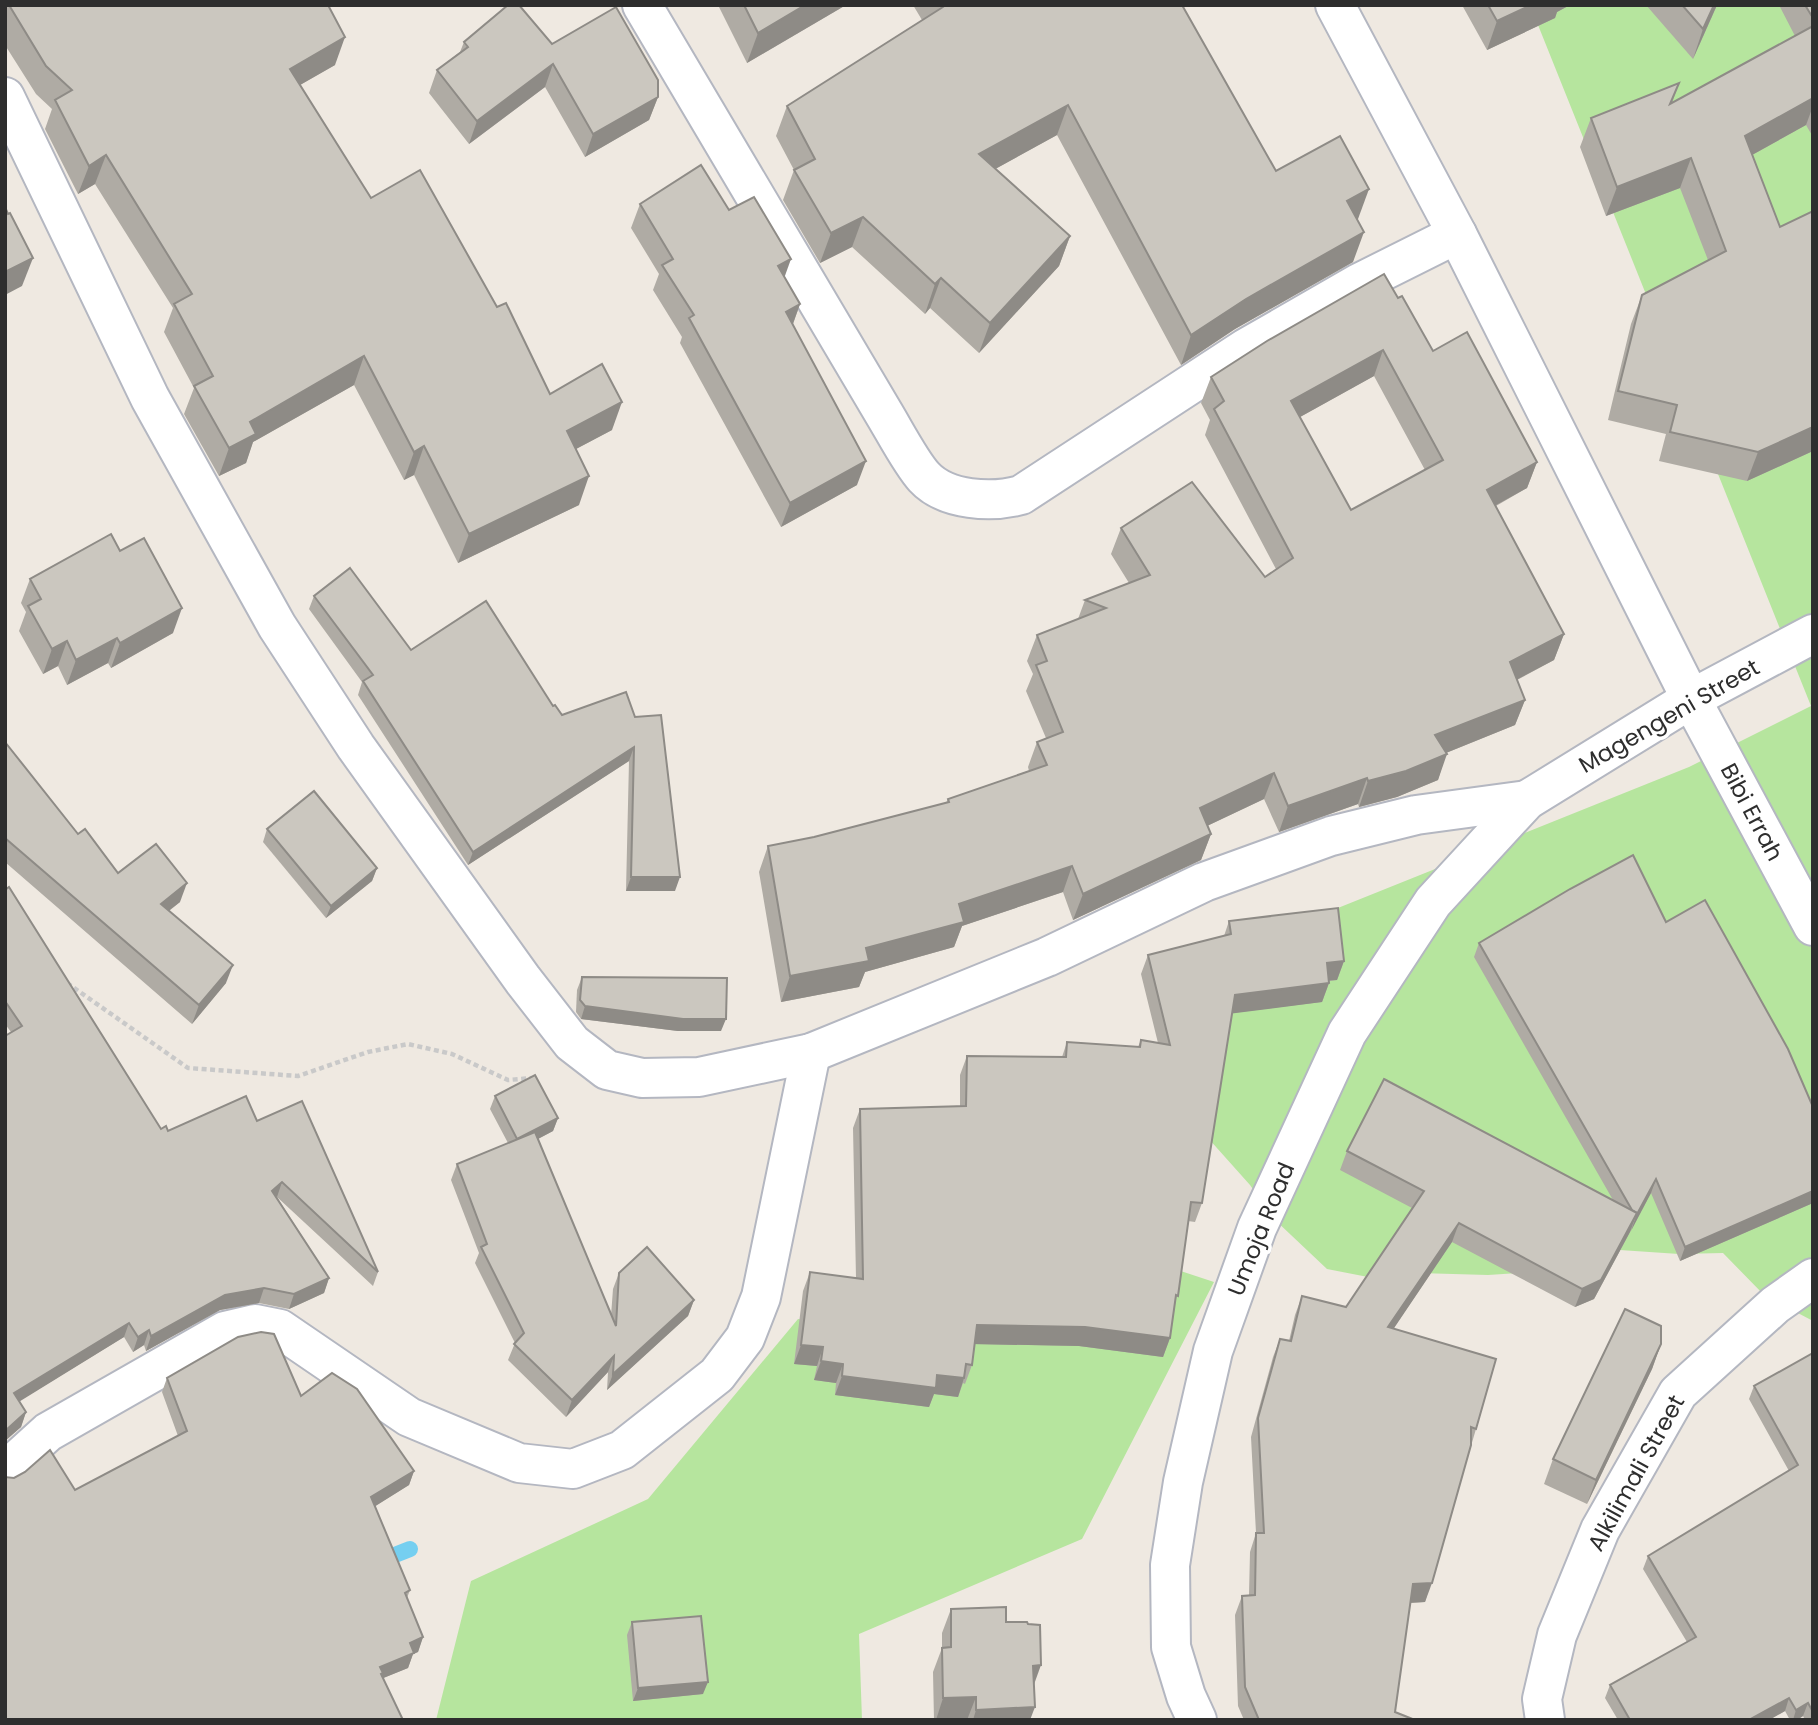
<svg xmlns="http://www.w3.org/2000/svg" width="1818" height="1725" viewBox="0 0 1818 1725" font-family="Poppins,sans-serif">
	<style>
		.green { fill: #b6e59e }
		.lines { fill: none; stroke-linecap: round; stroke-linejoin: round }
		.stream { stroke: #75cff0; stroke-width: 16 }
		.minor-casing { stroke: #b4b7c1; stroke-width: 42 }
		.path { stroke: #c9c9c9; stroke-width: 4.5; stroke-dasharray: 5 3.5; stroke-linecap: butt }
		.minor { stroke: #fff; stroke-width: 38 }
		.wall { fill: #afaba4; fill-rule: evenodd }
		.shaded-wall { fill: #8e8b86 }
		.building { fill: #cbc7bf; stroke: #8e8b86; stroke-width: 2; fill-rule: evenodd }
		.labels { text-anchor: middle; stroke-width: 7; stroke-linejoin: round; paint-order: stroke }
		.street-label { font-size: 23px; fill: #2e2e2e; stroke: #fff }
	</style>
	<rect width="100%" height="100%" fill="#efe9e1"/>
	<!-- green -->
	<g class="green">
		<polygon points="1530,5 1813,5 1813,1321 1764,1295 1723,1253 1679,1254 1605,1249 1548,1271 1488,1275 1418,1273 1368,1277 1327,1269 1273,1218 1250,1185 1183,1110 1223,954 1689,767 1811,706"/>
		<polygon points="1108,1247 1214,1282 1082,1539 859,1634 862,1720 436,1720 471,1581 648,1499 798,1319 975,1341"/>
	</g>
	<g class="lines">
		<!-- stream -->
		<polyline class="stream" points="377,1562 410,1549"/>
		<!-- minor casing -->
		<g class="minor-casing">
			<g id="minor">
				<path d="M642,5L883,412C894,430 911,463 924,477C946,501 992,503 1021,495L1246,348L1359,283L1457,234"/>
				<polyline points="1335,5 1457,234 1691,699 1813,926"/>
				<polyline points="5,97 150,398 277,626 356,747 523,980 572,1043 607,1070 642,1078 699,1077 811,1053 1047,957 1204,882 1331,836 1416,815 1527,800"/>
				<polyline points="5,1471 48,1432 225,1331 255,1324 280,1329 409,1417 519,1463 573,1469 622,1450 717,1375 745,1338 761,1297 811,1053"/>
				<polyline points="1197,1720 1186,1696 1171,1647 1170,1565 1183,1482 1213,1351 1257,1228 1347,1033 1433,902 1527,800 1691,699 1813,634"/>
				<polyline points="1545,1720 1542,1699 1557,1635 1600,1530 1678,1393 1775,1305 1813,1278"/>
			</g>
		</g>
		<!-- path -->
		<polyline class="path" points="67,983 188,1068 298,1076 368,1052 408,1044 452,1054 508,1080 533,1078"/>
		<!-- minor -->
		<use href="#minor" class="minor"/>
	</g>
	<!-- wall -->
	<g class="wall">
		<polygon points="5,5 328,5 335,65 300,85 371,198 497,307 550,394 612,430 576,449 579,505 458,563 414,475 404,480 354,385 253,442 246,463 219,476 184,414 194,388 164,332 173,308 95,184 78,194 45,129 52,109 36,94 5,45"/>
		<polygon points="718,5 846,5 747,63"/>
		<polygon points="913,5 1182,5 1276,171 1358,219 1353,262 1235,329 1181,365 1057,135 995,169 1070,236 1059,266 979,353 930,308 925,314 852,247 820,263 783,200 794,170 776,136 787,106 922,20"/>
		<polygon points="1462,5 1570,5 1557,12 1555,18 1487,50"/>
		<polygon points="1646,5 1717,5 1693,59"/>
		<polygon points="1779,5 1813,5 1813,137 1806,125 1752,155 1780,227 1813,211 1813,451 1747,481 1659,461 1666,434 1608,420 1631,324 1642,295 1708,260 1680,188 1606,216 1580,147 1591,118 1679,83 1672,103 1795,36"/>
		<polygon points="464,42 552,44 658,97 649,120 585,157 545,87 469,144 429,93 437,70 460,52"/>
		<polygon points="640,204 729,210 784,277 800,304 793,324 857,485 781,527 680,343 682,337 653,290 659,274 631,228"/>
		<path d="M1398,298L1433,351L1537,462L1527,488L1496,506L1564,634L1554,660L1517,680L1525,700L1515,725L1446,753L1438,780L1397,797L1359,807L1358,804L1279,832L1264,799L1207,826L1211,834L1201,860L1073,920L1063,892L962,926L954,947L865,972L859,987L781,1002L759,872L768,846L814,837L946,803L948,799L1029,771L1028,767L1037,742L1046,738L1026,691L1033,674L1027,661L1037,635L1078,619L1085,600L1129,583L1111,554L1121,528L1265,577L1276,569L1205,435L1210,420L1201,403L1211,377ZM1374,376L1425,470L1351,510L1300,417Z"/>
		<polygon points="120,551 173,633 111,668 108,663 67,685 58,666 43,674 19,631 26,612 21,603 30,579"/>
		<polygon points="314,596 411,650 553,706 562,715 626,692 675,891 626,891 629,761 468,865 358,695 362,682 309,609"/>
		<polygon points="5,742 78,834 118,873 180,902 169,911 226,983 192,1024 5,862"/>
		<polygon points="267,829 377,868 372,881 326,918 263,842"/>
		<polygon points="5,890 161,1129 168,1131 257,1121 378,1272 373,1286 277,1197 329,1278 324,1293 289,1309 259,1303 220,1310 146,1351 144,1345 133,1352 124,1337 19,1401 26,1412 21,1427 5,1441 11,1032 5,1024"/>
		<polygon points="1229,921 1344,961 1337,980 1329,981 1329,983 1322,1002 1232,1013 1202,1203 1195,1222 1188,1221 1170,1338 1163,1357 1079,1346 975,1344 972,1365 965,1384 963,1383 958,1397 934,1394 929,1407 835,1395 836,1383 814,1380 817,1366 794,1364 803,1291 810,1272 856,1278 853,1128 860,1109 960,1106 960,1075 967,1056 1062,1057 1067,1042 1138,1047 1141,1040 1158,1043 1141,974 1148,955 1224,936"/>
		<polygon points="1666,922 1813,1107 1813,1203 1680,1261 1651,1193 1594,1299 1575,1307 1452,1242 1393,1329 1476,1429 1425,1602 1410,1603 1395,1712 1415,1720 1244,1720 1238,1706 1235,1615 1242,1596 1249,1595 1250,1552 1256,1533 1251,1437 1273,1357 1280,1339 1289,1341 1295,1315 1302,1296 1346,1307 1412,1208 1340,1170 1347,1151 1613,1200 1474,957 1479,943"/>
		<polygon points="582,977 721,1031 678,1031 581,1019 576,1012 577,990"/>
		<polygon points="495,1096 558,1118 553,1131 538,1139 611,1316 613,1289 619,1273 694,1300 688,1316 607,1390 608,1372 566,1417 508,1360 515,1343 475,1263 479,1253 451,1180 457,1164 508,1143 490,1109"/>
		<polygon points="1661,1344 1652,1369 1587,1504 1544,1484 1553,1459"/>
		<polygon points="1813,1353 1813,1720 1805,1720 1803,1716 1797,1720 1790,1720 1785,1711 1769,1720 1618,1720 1605,1698 1610,1685 1687,1642 1643,1569 1648,1556 1789,1471 1749,1399 1754,1386"/>
		<polygon points="167,1378 301,1396 414,1471 409,1485 375,1506 410,1590 407,1598 423,1637 418,1652 413,1654 408,1668 383,1678 75,1490 178,1436 162,1392"/>
		<polygon points="951,1609 1006,1622 1034,1686 1030,1720 934,1720 933,1672 942,1648 942,1633"/>
		<polygon points="632,1622 703,1694 633,1701 627,1635"/>
	</g>
	<!-- shaded-wall -->
	<g class="shaded-wall">
		<polygon points="805,5 846,5 747,63 758,33"/>
		<polygon points="1531,5 1570,5 1557,12 1555,18 1487,50 1497,21"/>
		<polygon points="1714,5 1717,5 1693,59 1703,29"/>
		<polygon points="345,37 335,65 279,97 290,69"/>
		<polygon points="553,64 545,87 469,144 477,121"/>
		<polygon points="658,97 649,120 585,157 593,134"/>
		<polygon points="1813,98 1813,106 1806,125 1734,165 1745,136"/>
		<polygon points="1068,105 1057,135 968,184 979,154"/>
		<polygon points="106,155 95,184 78,194 89,166"/>
		<polygon points="1691,158 1680,188 1606,216 1617,187"/>
		<polygon points="1369,189 1358,219 1336,231 1347,201"/>
		<polygon points="863,217 852,247 820,263 831,233"/>
		<polygon points="1364,232 1353,262 1235,329 1181,365 1191,335 1246,299"/>
		<polygon points="1070,236 1059,266 979,353 990,323"/>
		<polygon points="33,258 22,286 5,295 5,272"/>
		<polygon points="791,259 782,284 778,266"/>
		<polygon points="941,278 930,308 925,314 935,284"/>
		<polygon points="800,304 791,329 786,312"/>
		<polygon points="1383,350 1374,376 1282,427 1291,401"/>
		<polygon points="364,356 354,385 253,442 246,463 219,476 229,448 250,422"/>
		<polygon points="622,402 612,430 557,459 567,431"/>
		<polygon points="1813,427 1813,451 1747,481 1758,452"/>
		<polygon points="424,446 414,475 404,480 414,452"/>
		<polygon points="866,461 857,485 781,527 790,503"/>
		<polygon points="1537,462 1527,488 1478,515 1487,490"/>
		<polygon points="589,476 579,505 458,563 469,534"/>
		<polygon points="182,608 173,633 111,668 120,643"/>
		<polygon points="1564,634 1554,660 1501,688 1510,662"/>
		<polygon points="117,638 108,663 67,685 76,660"/>
		<polygon points="67,641 58,666 43,674 52,649"/>
		<polygon points="1525,700 1515,725 1426,761 1435,735"/>
		<polygon points="634,747 629,761 468,865 473,852"/>
		<polygon points="1447,754 1438,780 1397,797 1359,807 1368,781"/>
		<polygon points="1274,773 1264,799 1190,834 1200,808"/>
		<polygon points="1367,778 1358,804 1279,832 1288,806"/>
		<polygon points="1211,834 1201,860 1073,920 1083,894"/>
		<polygon points="1072,866 1063,892 962,926 954,947 865,972 859,987 781,1002 790,976 866,948 959,904"/>
		<polygon points="377,868 372,881 326,918 331,906"/>
		<polygon points="631,877 680,877 675,891 626,891"/>
		<polygon points="187,883 180,902 154,922 161,904"/>
		<polygon points="1344,961 1337,980 1320,981 1327,963"/>
		<polygon points="233,965 226,983 192,1024 199,1005"/>
		<polygon points="1329,983 1322,1002 1228,1014 1235,995"/>
		<polygon points="585,1006 726,1019 721,1031 678,1031 581,1019"/>
		<polygon points="558,1118 553,1131 513,1152 517,1139"/>
		<polygon points="1656,1179 1651,1193 1631,1231 1636,1216"/>
		<polygon points="282,1182 277,1197 272,1191"/>
		<polygon points="1813,1191 1813,1203 1680,1261 1685,1247"/>
		<polygon points="1637,1213 1630,1232 1594,1299 1575,1307 1582,1289"/>
		<polygon points="1459,1223 1452,1242 1382,1346 1388,1327"/>
		<polygon points="329,1278 324,1293 289,1309 294,1294"/>
		<polygon points="264,1288 259,1303 220,1310 146,1351 151,1336 225,1295"/>
		<polygon points="694,1300 688,1316 607,1390 613,1374"/>
		<polygon points="129,1323 124,1337 9,1408 14,1393"/>
		<polygon points="977,1325 1085,1327 1170,1338 1163,1357 1079,1346 970,1344"/>
		<polygon points="149,1330 144,1345 133,1352 138,1337"/>
		<polygon points="1661,1344 1652,1369 1587,1504 1596,1480"/>
		<polygon points="801,1345 823,1347 817,1366 794,1364"/>
		<polygon points="614,1356 608,1372 566,1417 572,1400"/>
		<polygon points="821,1361 843,1364 836,1383 814,1380"/>
		<polygon points="937,1375 964,1378 958,1397 934,1394 929,1407 835,1395 842,1376"/>
		<polygon points="26,1412 21,1427 5,1441 5,1431"/>
		<polygon points="414,1471 409,1485 366,1512 371,1497"/>
		<polygon points="1432,1583 1425,1602 1406,1603 1413,1584"/>
		<polygon points="423,1637 418,1652 413,1654 408,1668 381,1679 380,1667 410,1643"/>
		<polygon points="1041,1665 1032,1690 1033,1666"/>
		<polygon points="708,1682 703,1694 633,1701 638,1688"/>
		<polygon points="976,1697 967,1720 936,1720 943,1698"/>
		<polygon points="1789,1698 1785,1711 1769,1720 1749,1720"/>
		<polygon points="1808,1703 1803,1716 1797,1720 1793,1720 1796,1710"/>
		<polygon points="1035,1707 1030,1720 973,1720 976,1710"/>
	</g>
	<!-- building -->
	<g class="building">
		<polygon points="9,5 328,5 345,37 290,69 371,198 420,170 497,307 506,303 550,394 602,364 622,402 567,431 589,476 469,534 424,446 414,452 364,356 250,422 256,434 229,448 194,386 213,376 174,304 192,294 106,155 89,166 55,100 72,90 46,66"/>
		<polygon points="508,5 519,5 552,44 616,7 658,80 658,97 593,134 553,64 477,121 437,70 468,47 464,42"/>
		<polygon points="744,5 805,5 758,33"/>
		<polygon points="942,5 1182,5 1276,171 1340,136 1369,189 1347,201 1364,232 1246,299 1191,335 1068,105 979,154 1070,236 990,323 941,278 935,284 863,217 831,233 794,170 815,159 787,106 943,7"/>
		<polygon points="1488,5 1531,5 1497,21"/>
		<polygon points="1682,5 1714,5 1703,29"/>
		<polygon points="1805,5 1813,5 1813,18"/>
		<polygon points="1813,26 1813,98 1745,136 1780,227 1813,211 1813,427 1758,452 1670,432 1677,405 1618,391 1642,295 1726,251 1691,158 1617,187 1591,118 1679,83 1670,104"/>
		<polygon points="701,165 729,210 754,197 791,259 778,266 800,304 786,312 866,461 790,503 689,318 694,315 662,265 673,259 640,204"/>
		<polygon points="5,207 8,214 10,213 33,258 5,272"/>
		<path d="M1384,274L1398,298L1402,296L1433,351L1467,332L1537,462L1487,490L1564,634L1510,662L1525,700L1435,735L1447,754L1406,771L1368,781L1367,778L1288,806L1274,773L1200,808L1211,834L1083,894L1072,866L959,904L964,922L866,948L869,961L790,976L768,846L814,837L949,802L948,799L1047,765L1037,742L1063,732L1036,665L1047,661L1037,635L1106,608L1085,600L1150,575L1121,528L1192,482L1265,577L1293,558L1214,409L1224,401L1211,377L1267,341ZM1383,350L1443,460L1351,510L1291,401Z"/>
		<polygon points="111,534 120,551 144,538 182,608 120,643 117,638 76,660 67,641 52,649 28,606 41,599 30,579"/>
		<polygon points="350,568 411,650 486,601 553,706 555,705 562,715 626,692 635,717 661,715 680,877 631,877 634,747 473,852 363,681 373,675 314,596"/>
		<polygon points="5,742 78,834 85,829 118,873 156,844 187,883 161,904 233,965 199,1005 5,838"/>
		<polygon points="314,791 377,868 331,906 267,829"/>
		<polygon points="1633,855 1666,922 1705,900 1788,1049 1813,1107 1813,1191 1685,1247 1656,1179 1636,1216 1637,1213 1632,1210 1479,943 1570,889"/>
		<polygon points="9,887 161,1129 166,1126 168,1131 246,1096 257,1121 302,1101 378,1272 282,1182 272,1191 329,1278 294,1294 264,1288 225,1295 151,1336 149,1330 138,1337 129,1323 14,1393 26,1412 5,1431 5,1036 22,1026 5,1001 5,890"/>
		<polygon points="1338,908 1344,961 1327,963 1329,983 1235,995 1202,1203 1191,1202 1178,1296 1176,1295 1170,1338 1085,1327 977,1325 972,1365 966,1364 964,1378 937,1375 936,1388 842,1376 843,1364 821,1361 823,1347 801,1345 810,1272 863,1279 860,1109 966,1106 967,1056 1066,1057 1067,1042 1140,1047 1141,1040 1170,1045 1148,955 1231,934 1229,921"/>
		<polygon points="582,977 727,978 726,1019 683,1019 585,1006 580,1000"/>
		<polygon points="535,1075 558,1118 517,1139 495,1096"/>
		<polygon points="1384,1079 1637,1213 1601,1280 1582,1289 1459,1223 1388,1327 1496,1359 1476,1429 1471,1427 1471,1445 1432,1583 1413,1584 1395,1712 1415,1720 1259,1720 1245,1687 1242,1596 1255,1595 1256,1533 1264,1533 1258,1418 1280,1339 1291,1341 1302,1296 1346,1307 1424,1191 1347,1151"/>
		<polygon points="535,1132 616,1326 619,1273 647,1247 694,1300 613,1374 614,1356 572,1400 514,1344 524,1333 481,1247 487,1244 457,1164"/>
		<polygon points="1625,1309 1661,1326 1661,1344 1596,1480 1553,1459"/>
		<polygon points="261,1332 274,1334 301,1396 332,1373 357,1389 414,1471 371,1497 410,1590 405,1593 423,1637 410,1643 414,1653 380,1667 383,1673 381,1674 403,1720 5,1720 5,1477 14,1478 25,1472 50,1450 75,1490 187,1431 167,1378 238,1337"/>
		<polygon points="1813,1353 1813,1712 1808,1703 1796,1710 1789,1698 1749,1720 1630,1720 1610,1685 1696,1637 1648,1556 1798,1465 1754,1386"/>
		<polygon points="1006,1607 1006,1622 1027,1622 1028,1624 1040,1625 1041,1665 1033,1666 1035,1707 976,1710 976,1697 943,1698 942,1648 951,1647 951,1609"/>
		<polygon points="701,1616 708,1682 638,1688 632,1622"/>
	</g>
	<g class="labels">
		<!-- street labels -->
		<g class="street-label">
			<text transform="translate(1669 716) rotate(-30)" y="8">Magengeni Street</text>
			<text transform="translate(1752 812) rotate(62)" y="8">Bibi Errah</text>
			<text transform="translate(1261 1229) rotate(-68)" y="8">Umoja Road</text>
			<text transform="translate(1636 1473) rotate(-61)" y="8">Alkilimali Street</text>
		</g>
	</g>
	<!-- border -->
	<rect width="1818" height="1725" fill="none" stroke="#2e2e2e" stroke-width="14"/>
</svg>
